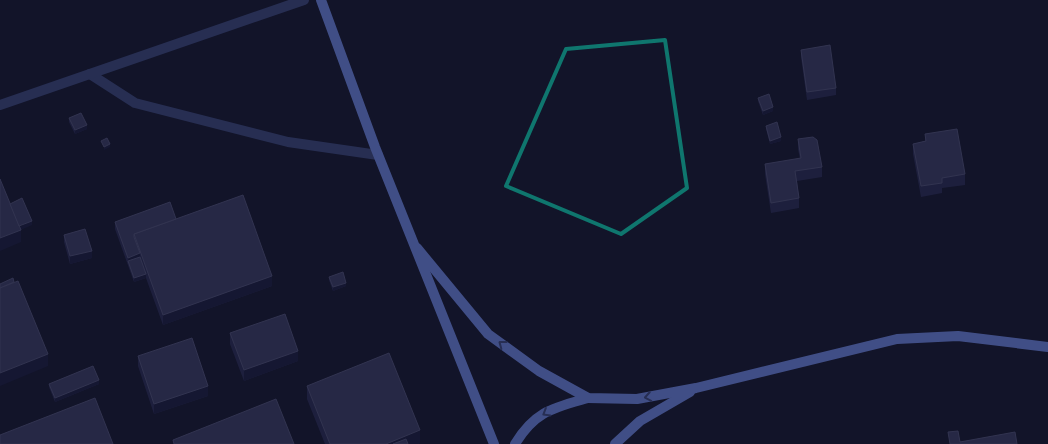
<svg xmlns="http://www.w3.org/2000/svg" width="1048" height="444" viewBox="0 0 1048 444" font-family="Signika,sans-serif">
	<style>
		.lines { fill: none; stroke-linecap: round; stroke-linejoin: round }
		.lane { stroke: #404f84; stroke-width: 10 }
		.street { stroke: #404f84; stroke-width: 10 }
		.secondary { stroke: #7996f7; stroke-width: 10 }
		.wall { fill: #2c2e55 }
		.shaded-wall { fill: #1a1c3c }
		.building { fill: #3f4167; stroke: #585a7e }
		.oneway { stroke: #404e86 }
		.marked { fill: none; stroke: #0f766e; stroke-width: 4; stroke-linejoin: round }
	</style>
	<rect width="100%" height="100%" fill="#121429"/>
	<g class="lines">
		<!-- lane -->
		<polyline class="lane" points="90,74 135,103 288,142 378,155"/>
		<!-- street -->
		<polyline class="street" points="0,105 304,0"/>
		<!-- secondary -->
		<g class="secondary">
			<polyline points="321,0 375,147 494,444"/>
			<polyline points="417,248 488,334 539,371 588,398 637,399 696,388 897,339 958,336 1048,347"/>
			<path d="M515,444C535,411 553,408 588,398"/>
			<polyline points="615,444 640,421 690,392"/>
		</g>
	</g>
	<!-- wall -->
	<g class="wall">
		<polygon points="801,50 836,88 836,95 807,100 801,57"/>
		<polygon points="758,98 773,111 763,115 758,101"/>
		<polygon points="69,118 87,129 75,134 69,122"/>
		<polygon points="766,126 781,141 770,144 766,129"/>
		<polygon points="925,134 965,174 965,185 942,188 942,193 921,197 913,154 913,144 925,141"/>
		<polygon points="798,139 822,167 822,177 797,181 799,198 799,208 771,213 765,174 765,164 800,159 798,149"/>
		<polygon points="176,219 272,286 163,325 146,278 134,282 115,229 115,222"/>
		<polygon points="64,235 92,258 70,264 64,242"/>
		<polygon points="329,277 346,286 333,291 329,280"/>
		<polygon points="230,333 298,361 244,381 230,344"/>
		<polygon points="138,356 208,396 154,414 138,366"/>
		<polygon points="49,384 99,384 55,402 49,387"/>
		<polygon points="307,386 420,443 418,444 325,444 307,399"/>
	</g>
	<!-- shaded-wall -->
	<g class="shaded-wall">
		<polygon points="773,107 773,111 763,115 763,111"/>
		<polygon points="87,125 87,129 75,134 75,130"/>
		<polygon points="781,137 781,141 770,144 770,141"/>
		<polygon points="110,144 110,147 104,150 104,147"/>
		<polygon points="32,221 32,225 16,232 16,228"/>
		<polygon points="21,230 21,242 0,251 0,238"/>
		<polygon points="92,251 92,258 70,264 70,256"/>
		<polygon points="140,253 140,260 128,261 128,258"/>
		<polygon points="146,274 146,278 134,282 134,278"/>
		<polygon points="272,276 272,286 163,325 163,315"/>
		<polygon points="346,283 346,286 333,291 333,287"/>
		<polygon points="298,351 298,361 244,381 244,370"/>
		<polygon points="48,354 48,366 0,386 0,373"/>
		<polygon points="99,380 99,384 55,402 55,398"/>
		<polygon points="208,386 208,396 154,414 154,404"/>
		<polygon points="420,430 420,443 418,444 386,444"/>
	</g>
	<!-- building -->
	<g class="building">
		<polygon points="830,45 836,88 807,92 801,50"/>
		<polygon points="769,94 773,107 763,111 758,98"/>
		<polygon points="81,113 87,125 75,130 69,118"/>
		<polygon points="777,122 781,137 770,141 766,126"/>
		<polygon points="957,129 965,174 942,178 942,183 921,186 913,144 926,141 925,134"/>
		<polygon points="813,137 817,140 822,167 795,171 799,198 771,203 765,164 801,158 798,139"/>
		<polygon points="107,138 110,144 104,147 101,141"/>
		<polygon points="0,179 21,230 0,238"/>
		<polygon points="243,195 272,276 163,315 134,234"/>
		<polygon points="22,198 32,221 19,226 10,204"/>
		<polygon points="170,202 176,219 134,234 134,237 140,253 128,258 115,222"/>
		<polygon points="85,229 92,251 70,256 64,235"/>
		<polygon points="140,257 146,274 134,278 128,261"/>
		<polygon points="343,272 346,283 333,287 329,277"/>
		<polygon points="13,278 14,282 0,288 0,284"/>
		<polygon points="18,281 48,354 0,373 0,288"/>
		<polygon points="285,314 298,351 244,370 230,333"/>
		<polygon points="192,338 208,386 154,404 138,356"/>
		<polygon points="389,353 420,430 386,444 330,444 307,386"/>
		<polygon points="93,366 99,380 55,398 49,384"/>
		<polygon points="95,398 113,444 0,444 0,435"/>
		<polygon points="276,399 294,444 174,444 173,440"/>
		<polygon points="958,431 960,442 1015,432 1017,444 950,444 948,432"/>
		<polygon points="406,439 408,444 393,444"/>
	</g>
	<!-- one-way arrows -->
	<defs><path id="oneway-chevron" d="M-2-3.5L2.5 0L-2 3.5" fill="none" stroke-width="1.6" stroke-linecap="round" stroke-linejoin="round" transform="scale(1.25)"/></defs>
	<g class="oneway">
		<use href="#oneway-chevron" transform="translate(502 344) rotate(-143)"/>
		<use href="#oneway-chevron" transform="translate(648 397) rotate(170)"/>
		<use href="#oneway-chevron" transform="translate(546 413) rotate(149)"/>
	</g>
	<!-- marked area -->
	<path d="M0 0H1048V444H0ZM665,40L687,188L621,234L506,186L566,49Z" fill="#121429" fill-opacity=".55" fill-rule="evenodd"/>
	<path class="marked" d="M665,40L687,188L621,234L506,186L566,49Z"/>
</svg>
